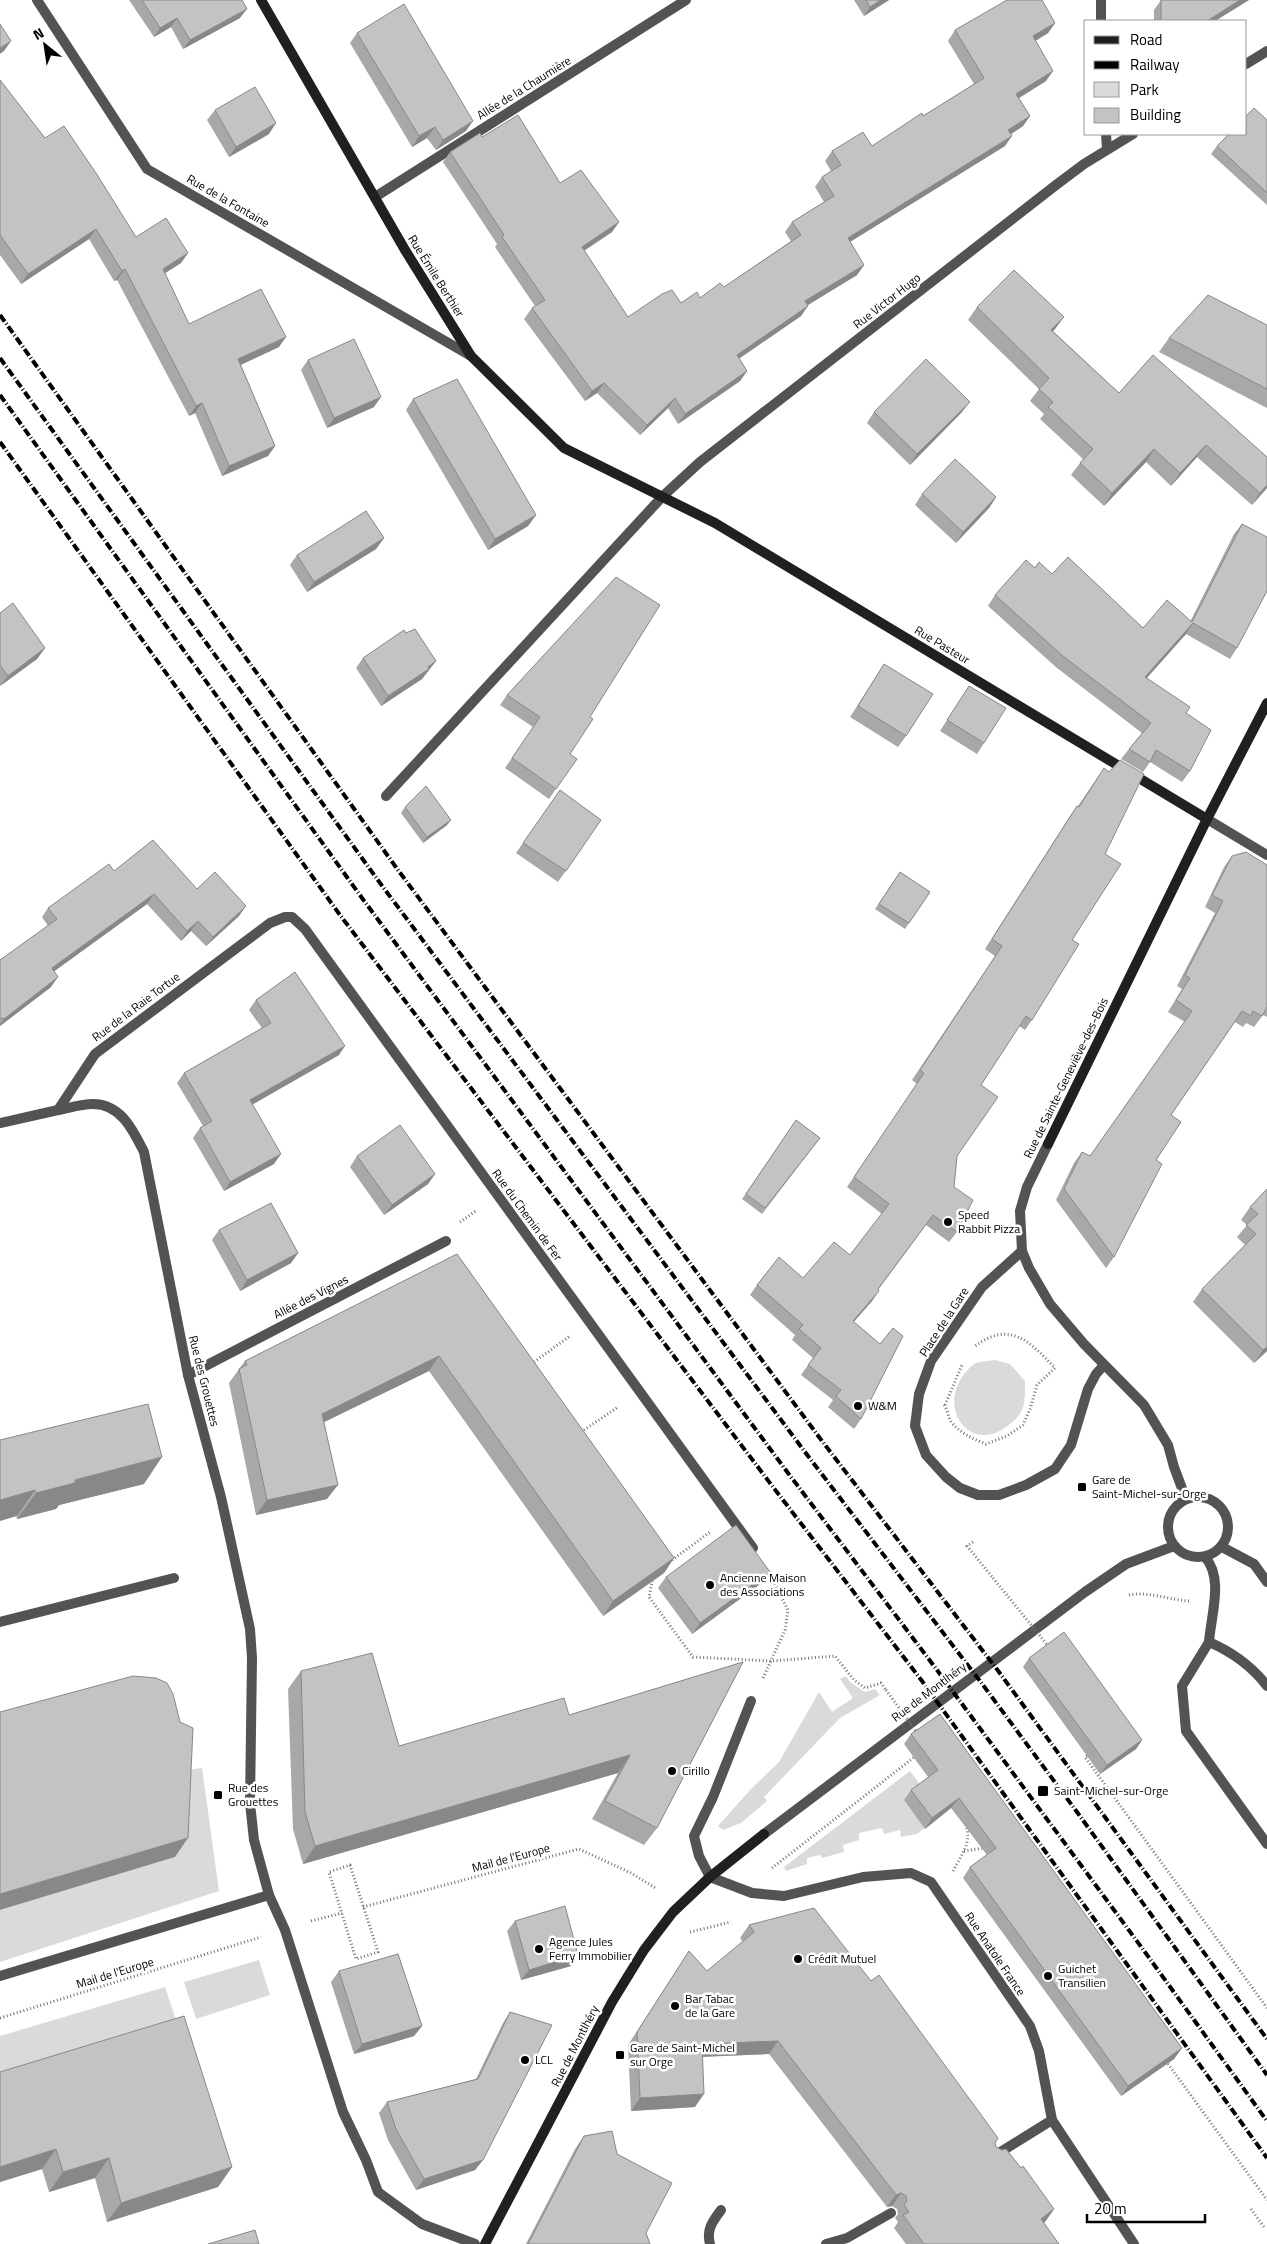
<svg xmlns="http://www.w3.org/2000/svg" width="1267" height="2244" viewBox="0 0 1267 2244" font-family="'Titillium Web',sans-serif">
	<style>
		.green { fill: #dadada }
		.lines { fill: none; stroke-linecap: round; stroke-linejoin: round }
		.path { stroke: #757575; stroke-width: 3; stroke-dasharray: 1 2.5; stroke-linecap: butt }
		.lane { stroke: #535353; stroke-width: 10 }
		.street { stroke: #535353; stroke-width: 10 }
		.secondary { stroke: #202020; stroke-width: 10 }
		.rail { stroke: #000; stroke-width: 4; stroke-dasharray: 8 2.5 1 2.5; stroke-linecap: butt }
		.path-bridge { stroke: #757575; stroke-width: 3; stroke-dasharray: 1 2.5; stroke-linecap: butt }
		.wall { fill: #a8a8a8 }
		.shaded-wall { fill: #888 }
		.building { fill: #c3c3c3; stroke: #888 }
		.poi-dot { fill: #000; stroke: #fff; stroke-width: 2 }
		.labels { text-anchor: middle; stroke-width: 5; stroke-linejoin: round; paint-order: stroke }
		.street-label { font-size: 12px; fill: #000; stroke: #fff }
		.poi-label { font-size: 12px; fill: #000; stroke: #fff; text-anchor: start }
	</style>
	<rect width="100%" height="100%" fill="#fff"/>
	<!-- green -->
	<g class="green">
		<path d="M995,1360L1010,1364L1025,1381C1025,1404 1026,1413 1006,1427C971,1453 939,1411 962,1377C966,1371 972,1364 979,1362C984,1361 990,1361 995,1360Z"/>
		<polygon points="846,1676 850,1682 865,1692 875,1689 880,1695 840,1718 764,1797 767,1801 741,1823 723,1830 718,1826 751,1789 779,1762 819,1692 832,1712 853,1698 840,1679"/>
		<polygon points="202,1768 219,1891 0,1962 0,1910 175,1857 179,1771"/>
		<polygon points="910,1771 922,1787 904,1800 925,1828 917,1834 901,1837 900,1830 884,1834 882,1828 859,1833 859,1840 843,1845 844,1852 822,1858 820,1855 807,1858 807,1864 786,1871 784,1867"/>
		<polygon points="259,1960 270,1995 196,2019 184,1982"/>
		<polygon points="165,1987 180,2032 0,2087 0,2036"/>
	</g>
	<g class="lines">
		<!-- path -->
		<g class="path">
			<polyline points="460,1222 477,1210"/>
			<polyline points="534,1362 570,1336"/>
			<path d="M944,1405C947,1409 948,1415 950,1420C959,1433 973,1439 986,1444L1007,1436L1023,1425L1030,1409L1037,1385L1055,1368C1030,1342 1010,1319 974,1347"/>
			<polyline points="945,1405 962,1365"/>
			<polyline points="584,1430 618,1407"/>
			<polyline points="973,1542 967,1546 993,1578"/>
			<polyline points="672,1560 710,1532"/>
			<polyline points="653,1577 649,1597 693,1657 772,1661 835,1656 854,1680 865,1688 881,1683 886,1690"/>
			<path d="M1129,1595C1148,1591 1170,1600 1189,1601"/>
			<polyline points="763,1678 785,1630 788,1610 767,1569"/>
			<polyline points="1090,1754 1085,1757 1267,2008"/>
			<polyline points="964,1851 984,1848"/>
			<polygon points="350,1865 378,1952 356,1959 329,1872"/>
			<polyline points="772,1868 917,1755"/>
			<path d="M953,1871C961,1856 972,1842 966,1826"/>
			<polyline points="363,1907 579,1849 631,1873 657,1889"/>
			<polyline points="311,1921 342,1913"/>
			<polyline points="690,1932 731,1922"/>
			<polyline points="0,2018 261,1937"/>
			<polyline points="1166,2061 1267,2200"/>
			<polyline points="1251,2209 1264,2227"/>
		</g>
		<!-- lane -->
		<g class="lane">
			<polyline points="1022,1251 982,1287 931,1361 919,1394 915,1426 926,1455 946,1477 960,1488 978,1495 999,1495 1026,1485 1055,1469 1071,1445 1088,1389 1096,1374 1104,1365"/>
			<path d="M1205,1557C1224,1578 1211,1615 1209,1642"/>
			<path d="M1267,1686C1251,1665 1232,1652 1209,1642L1182,1686L1186,1731L1267,1844"/>
			<polyline points="0,1976 269,1895"/>
			<polyline points="994,2156 1052,2120"/>
			<path d="M710,2244C706,2229 713,2221 721,2210"/>
			<polyline points="826,2244 847,2238 891,2213"/>
		</g>
		<!-- street -->
		<g class="street">
			<polyline points="37,0 147,169 471,356"/>
			<polyline points="1101,0 1101,21"/>
			<polyline points="1246,64 1267,51"/>
			<polyline points="1106,134 1107,149"/>
			<polyline points="375,197 686,0"/>
			<polyline points="386,796 662,497 700,462 1056,185 1084,164 1133,134"/>
			<polyline points="1207,819 1267,855"/>
			<path d="M58,1110C69,1108 81,1104 93,1104C121,1104 133,1130 144,1152L188,1375L221,1497L250,1629L252,1658L250,1803L254,1840L269,1895L285,1930L343,2112L366,2160L378,2192L422,2224L475,2244"/>
			<polyline points="0,1123 58,1110 95,1054 270,923 285,917 292,917 305,929 753,1548"/>
			<polyline points="1048,1144 1027,1187 1020,1211 1022,1251 1029,1268 1050,1304 1084,1344 1144,1405 1168,1445 1174,1467 1186,1499"/>
			<polyline points="188,1375 446,1241"/>
			<circle cx="1198" cy="1527" r="30"/>
			<polyline points="1222,1547 1254,1564 1267,1582"/>
			<polyline points="0,1622 174,1578"/>
			<polyline points="751,1701 713,1797 694,1836 699,1856 710,1877 752,1893 784,1896 863,1877 911,1873 931,1882 1030,2026 1039,2051 1052,2120 1134,2244"/>
			<polyline points="764,1834 1085,1592 1126,1564 1174,1546"/>
		</g>
		<!-- secondary -->
		<g class="secondary">
			<polyline points="261,0 405,250 471,356 564,448 715,523 1207,819"/>
			<polyline points="1048,1144 1207,819 1267,703"/>
			<polyline points="485,2244 612,2002 644,1950 673,1912 710,1877 764,1834"/>
		</g>
		<!-- rail -->
		<g class="rail">
			<polyline points="0,315 398,870 822,1441 999,1672 1267,2039"/>
			<polyline points="0,358 380,883 808,1456 983,1685 1077,1812 1267,2075"/>
			<polyline points="0,395 362,898 788,1473 937,1670 1142,1948 1267,2121"/>
			<polyline points="0,442 340,915 773,1487 922,1681 1267,2158"/>
		</g>
		<!-- path-bridge -->
		<g class="path-bridge">
			<polyline points="993,1578 1049,1647"/>
			<polyline points="886,1690 918,1734"/>
		</g>
	</g>
	<!-- wall -->
	<g class="wall">
		<polygon points="129,0 242,0 240,18 183,49 171,27 154,37"/>
		<polygon points="854,0 889,0 864,16"/>
		<polygon points="1161,0 1249,0 1215,21 1154,21 1154,10"/>
		<polygon points="1055,23 1048,33 1035,41 1046,81 1019,98 1030,116 1023,126 1011,134 1005,146 850,242 864,265 857,275 808,305 801,316 739,358 747,371 740,381 678,424 668,408 640,435 597,393 585,401 524,319 532,308 535,306 495,247 497,244 443,162 450,152 482,137 560,183 619,222 612,232 584,251 628,317 700,298 724,287 791,241 785,232 792,222 824,202 815,187 822,177 831,171 825,161 832,151 872,146 923,116 974,84 948,41 955,30"/>
		<polygon points="357,33 466,131 436,150 427,138 412,147 350,43"/>
		<polygon points="0,80 45,138 136,237 188,253 181,263 165,273 189,324 279,347 241,365 275,446 268,456 222,476 195,413 189,416 117,280 114,281 89,239 21,284 0,255"/>
		<polygon points="215,110 269,134 229,157 207,120"/>
		<polygon points="1267,120 1267,205 1211,154 1217,146"/>
		<polygon points="977,307 1055,329 1053,331 1119,393 1153,355 1267,488 1252,505 1197,457 1171,486 1146,462 1104,506 1071,475 1083,459 1040,419 1044,414 1030,401 1039,389 968,320"/>
		<polygon points="1267,325 1267,408 1159,352 1169,338"/>
		<polygon points="308,360 374,407 327,428 301,370"/>
		<polygon points="413,399 536,515 528,526 488,550 406,410"/>
		<polygon points="874,412 962,412 910,465 867,423"/>
		<polygon points="922,494 996,497 989,508 956,543 915,505"/>
		<polygon points="1242,524 1237,648 1230,659 1186,634 1146,678 1186,713 1190,771 1182,782 1150,762 1143,772 1121,759 1129,749 1142,733 1057,668 988,606 995,595 1035,568 1052,574 1143,628 1191,620 1234,534"/>
		<polygon points="384,538 376,549 307,592 290,565 297,555"/>
		<polygon points="0,613 45,648 37,659 0,686"/>
		<polygon points="406,633 436,661 422,679 381,706 356,668 363,658"/>
		<polygon points="884,664 906,736 898,747 850,717"/>
		<polygon points="969,686 984,743 977,754 940,731"/>
		<polygon points="507,695 590,717 570,754 577,759 549,799 505,768 533,727 500,705"/>
		<polygon points="1104,768 1105,854 1072,940 1032,1020 1025,1030 1019,1026 981,1085 957,1156 954,1187 957,1232 949,1242 926,1225 878,1290 872,1301 854,1322 861,1419 854,1429 828,1407 833,1400 801,1375 813,1358 792,1340 795,1335 750,1295 757,1285 803,1278 850,1255 882,1214 847,1187 917,1084 912,1080 995,956 985,949 1070,816 1077,806 1078,806"/>
		<polygon points="560,790 601,820 558,882 516,853"/>
		<polygon points="405,807 447,825 423,843 401,813"/>
		<polygon points="1232,856 1267,865 1267,1017 1263,1015 1254,1027 1246,1023 1243,1027 1235,1022 1171,1115 1156,1160 1114,1257 1106,1268 1056,1200 1074,1163 1082,1152 1090,1156 1185,1022 1168,1012 1182,989 1177,986 1215,913 1205,907 1224,867"/>
		<polygon points="114,871 239,916 206,946 191,931 181,941 147,904 54,971 51,987 0,1026 0,960 48,926 42,917 48,908"/>
		<polygon points="900,872 930,892 905,929 875,909"/>
		<polygon points="256,1000 339,1055 252,1104 274,1164 224,1191 193,1138 200,1128 203,1126 177,1083 184,1073 262,1028 249,1010"/>
		<polygon points="796,1120 820,1138 762,1214 742,1199"/>
		<polygon points="357,1156 435,1174 428,1184 384,1215 350,1167"/>
		<polygon points="1267,1189 1267,1351 1254,1363 1193,1302 1202,1289 1245,1245 1237,1237 1247,1225 1241,1220 1250,1207"/>
		<polygon points="219,1230 298,1253 291,1263 240,1291 212,1240"/>
		<polygon points="457,1254 674,1558 664,1573 603,1616 429,1371 324,1422 327,1499 256,1515 229,1383 239,1369 245,1361"/>
		<polygon points="0,1440 144,1484 59,1505 56,1509 17,1519"/>
		<polygon points="666,1577 763,1582 692,1634 658,1588"/>
		<polygon points="1029,1658 1142,1740 1136,1749 1100,1774 1023,1667"/>
		<polygon points="743,1662 657,1828 644,1845 592,1819 618,1773 303,1864 293,1829 288,1689 301,1671 399,1746 569,1715"/>
		<polygon points="911,1734 1182,2048 1174,2059 1121,2096 963,1878 970,1867 987,1855 951,1808 925,1829 904,1800 911,1790 928,1777 904,1744"/>
		<polygon points="515,1921 571,1966 521,1980 507,1931"/>
		<polygon points="749,1925 995,2143 996,2147 1021,2168 1054,2209 1044,2223 1059,2244 906,2244 894,2228 898,2222 895,2218 898,2214 897,2209 892,2206 887,2207 769,2054 703,2057 695,2107 631,2111 628,2045 689,1951 707,1971 743,1942 740,1938"/>
		<polygon points="339,1971 422,2026 414,2036 354,2054 331,1982"/>
		<polygon points="510,2012 483,2160 475,2170 416,2190 388,2140 379,2113 387,2102 476,2079 503,2023"/>
		<polygon points="0,2072 232,2167 218,2187 107,2222 95,2178 49,2192 42,2169 0,2182"/>
		<polygon points="584,2136 617,2154 650,2244 526,2244 575,2149"/>
	</g>
	<!-- shaded-wall -->
	<g class="shaded-wall">
		<polygon points="881,0 889,0 864,16 870,7"/>
		<polygon points="1240,0 1249,0 1215,21 1207,21"/>
		<polygon points="247,9 240,18 183,49 190,40"/>
		<polygon points="177,18 171,27 154,37 160,28"/>
		<polygon points="1055,23 1048,33 1026,47 1033,36"/>
		<polygon points="11,41 4,51 0,54 0,48"/>
		<polygon points="1053,71 1046,81 1009,104 1016,94"/>
		<polygon points="1030,116 1023,126 1001,141 1008,130"/>
		<polygon points="473,121 466,131 436,150 443,140"/>
		<polygon points="276,123 269,134 229,157 236,147"/>
		<polygon points="435,127 427,138 412,147 419,136"/>
		<polygon points="1012,136 1005,146 840,248 848,238"/>
		<polygon points="619,222 612,232 574,257 582,247"/>
		<polygon points="96,229 89,239 21,284 28,274"/>
		<polygon points="188,253 181,263 156,279 163,269"/>
		<polygon points="864,265 857,275 798,311 805,301"/>
		<polygon points="125,269 117,280 114,281 122,271"/>
		<polygon points="808,306 801,316 730,365 737,355"/>
		<polygon points="1064,317 1055,329 1042,342 1051,330"/>
		<polygon points="286,337 279,347 231,369 238,359"/>
		<polygon points="747,371 740,381 678,424 685,414"/>
		<polygon points="604,383 597,393 585,401 592,391"/>
		<polygon points="381,397 374,407 327,428 334,418"/>
		<polygon points="675,398 668,408 640,435 647,425"/>
		<polygon points="970,402 962,412 910,465 917,454"/>
		<polygon points="202,403 195,413 189,416 196,406"/>
		<polygon points="1206,445 1197,457 1171,486 1180,473"/>
		<polygon points="275,446 268,456 222,476 229,466"/>
		<polygon points="1154,449 1146,462 1104,506 1112,493"/>
		<polygon points="1267,485 1267,488 1252,505 1260,493"/>
		<polygon points="996,497 989,508 956,543 963,532"/>
		<polygon points="536,515 528,526 488,550 495,539"/>
		<polygon points="384,538 376,549 307,592 314,582"/>
		<polygon points="1193,623 1186,634 1138,688 1145,677"/>
		<polygon points="45,648 37,659 0,686 8,676"/>
		<polygon points="436,661 422,679 381,706 388,696"/>
		<polygon points="451,820 447,825 423,843 427,837"/>
		<polygon points="154,894 147,904 45,978 52,968"/>
		<polygon points="246,906 239,916 206,946 213,937"/>
		<polygon points="198,921 191,931 181,941 187,931"/>
		<polygon points="58,977 51,987 0,1026 0,1024 4,1019"/>
		<polygon points="345,1046 339,1055 243,1110 250,1100"/>
		<polygon points="281,1154 274,1164 224,1191 230,1182"/>
		<polygon points="435,1174 428,1184 384,1215 392,1205"/>
		<polygon points="298,1253 291,1263 240,1291 247,1280"/>
		<polygon points="879,1291 872,1301 845,1331 853,1321"/>
		<polygon points="1267,1347 1267,1351 1254,1363 1263,1350"/>
		<polygon points="439,1356 429,1371 312,1428 322,1414"/>
		<polygon points="162,1457 144,1484 59,1505 56,1509 17,1519 36,1493 75,1480"/>
		<polygon points="338,1485 327,1499 256,1515 267,1500"/>
		<polygon points="35,1490 17,1516 0,1521 0,1500"/>
		<polygon points="674,1558 664,1573 603,1616 613,1601"/>
		<polygon points="770,1572 763,1582 692,1634 700,1623"/>
		<polygon points="1142,1740 1136,1749 1100,1774 1107,1765"/>
		<polygon points="630,1755 618,1773 303,1864 315,1846"/>
		<polygon points="959,1798 951,1808 925,1829 932,1818"/>
		<polygon points="188,1838 175,1857 0,1910 0,1894"/>
		<polygon points="578,1955 571,1966 521,1980 529,1970"/>
		<polygon points="422,2026 414,2036 354,2054 362,2044"/>
		<polygon points="778,2041 769,2054 693,2057 702,2044"/>
		<polygon points="1182,2048 1174,2059 1121,2096 1128,2086"/>
		<polygon points="704,2094 695,2107 631,2111 640,2098"/>
		<polygon points="56,2149 42,2169 0,2182 0,2167"/>
		<polygon points="109,2158 95,2178 49,2192 63,2172"/>
		<polygon points="483,2160 475,2170 416,2190 424,2179"/>
		<polygon points="232,2167 218,2187 107,2222 121,2203"/>
		<polygon points="901,2193 892,2206 887,2207 896,2195"/>
		<polygon points="1054,2209 1045,2222 1032,2232 1041,2219"/>
	</g>
	<!-- building -->
	<g class="building">
		<polygon points="142,0 242,0 247,9 190,40 177,18 160,28"/>
		<polygon points="866,0 881,0 870,7"/>
		<polygon points="1007,0 1042,0 1055,23 1033,36 1053,71 1016,94 1030,116 1008,130 1012,136 848,238 864,265 805,301 808,306 737,355 747,371 685,414 675,398 647,425 604,383 592,391 532,308 545,300 502,237 504,235 450,152 480,133 482,137 518,115 560,183 581,170 619,222 582,247 628,317 662,294 672,290 681,303 697,292 700,298 720,283 724,287 801,235 792,222 834,196 822,177 841,165 832,151 863,132 872,146 922,113 923,116 984,78 955,30"/>
		<polygon points="1161,0 1240,0 1207,21 1161,21"/>
		<polygon points="404,4 473,121 443,140 435,127 419,136 357,33"/>
		<polygon points="0,24 11,41 0,48"/>
		<polygon points="0,80 45,138 64,126 96,173 136,237 166,218 188,253 163,269 189,324 261,289 286,337 238,359 275,446 229,466 202,403 196,406 125,269 122,271 96,229 28,274 0,235"/>
		<polygon points="255,87 276,123 236,147 215,110"/>
		<polygon points="1254,108 1267,120 1267,193 1217,146 1229,134 1246,134 1246,116"/>
		<polygon points="1014,270 1064,317 1051,330 1119,393 1153,355 1267,457 1267,485 1260,493 1206,445 1180,473 1154,449 1112,493 1080,463 1093,449 1048,407 1053,402 1039,389 1049,378 977,307"/>
		<polygon points="1208,295 1267,325 1267,389 1169,338"/>
		<polygon points="354,339 381,397 334,418 308,360"/>
		<polygon points="926,359 970,402 917,454 874,412"/>
		<polygon points="457,379 536,515 495,539 413,399"/>
		<polygon points="955,459 996,497 963,532 922,494"/>
		<polygon points="366,511 384,538 314,582 297,555"/>
		<polygon points="1242,524 1267,537 1267,591 1237,648 1193,623 1145,677 1190,707 1186,713 1211,730 1190,771 1156,750 1150,762 1129,749 1151,723 1064,657 995,595 1026,560 1035,568 1039,562 1052,574 1068,557 1143,628 1167,600 1192,622"/>
		<polygon points="616,577 660,605 590,717 593,719 570,754 577,759 556,789 512,758 540,717 507,695"/>
		<polygon points="13,603 45,648 8,676 0,665 0,613"/>
		<polygon points="415,629 436,661 428,667 429,669 388,696 363,658 404,630 406,633"/>
		<polygon points="884,664 933,694 906,736 858,706"/>
		<polygon points="969,686 1006,708 984,743 947,720"/>
		<polygon points="1120,760 1144,774 1105,854 1121,864 1072,940 1079,944 1032,1020 1026,1016 981,1085 998,1097 957,1156 954,1187 973,1200 957,1232 933,1215 878,1289 879,1291 853,1321 880,1344 893,1328 903,1336 861,1419 836,1396 841,1390 808,1365 821,1348 799,1329 803,1325 757,1285 779,1257 803,1278 834,1242 850,1255 889,1204 854,1177 924,1073 920,1070 1002,946 992,939 1077,806 1079,807 1104,768 1109,772"/>
		<polygon points="426,786 451,820 427,837 405,807"/>
		<polygon points="560,790 601,820 566,871 523,843"/>
		<polygon points="153,840 197,889 215,872 246,906 213,937 198,921 187,931 154,894 52,968 58,977 4,1019 2,1018 0,1019 0,960 57,919 48,908 109,864 114,871"/>
		<polygon points="1246,852 1267,865 1267,1007 1262,1016 1253,1011 1251,1016 1242,1011 1171,1115 1181,1122 1156,1160 1162,1164 1114,1257 1064,1189 1082,1152 1090,1156 1192,1011 1176,1000 1190,978 1185,975 1223,901 1212,895 1232,856"/>
		<polygon points="900,872 930,892 909,923 879,904"/>
		<polygon points="295,972 345,1046 250,1100 281,1154 230,1182 200,1128 212,1121 184,1073 271,1023 256,1000"/>
		<polygon points="796,1120 820,1138 765,1208 746,1194"/>
		<polygon points="400,1125 435,1174 392,1205 357,1156"/>
		<polygon points="1267,1189 1267,1347 1263,1350 1202,1289 1256,1234 1246,1225 1258,1214 1250,1207"/>
		<polygon points="271,1203 298,1253 247,1280 219,1230"/>
		<polygon points="457,1254 674,1558 613,1601 439,1356 322,1414 338,1485 267,1500 239,1369 247,1365 245,1361"/>
		<polygon points="148,1404 162,1457 75,1480 75,1483 36,1493 35,1490 0,1500 0,1440"/>
		<polygon points="736,1525 770,1572 700,1623 666,1577"/>
		<polygon points="1064,1632 1142,1740 1107,1765 1029,1658"/>
		<polygon points="372,1653 399,1746 564,1698 569,1715 743,1662 657,1828 605,1801 630,1755 315,1846 305,1812 301,1671"/>
		<polygon points="133,1676 156,1678 167,1683 173,1694 180,1722 193,1728 188,1838 0,1894 0,1712"/>
		<polygon points="940,1714 1182,2048 1128,2086 970,1867 996,1848 959,1798 932,1818 911,1790 938,1770 911,1734"/>
		<polygon points="565,1906 578,1955 529,1970 515,1921"/>
		<polygon points="814,1908 871,1981 879,1975 998,2138 995,2143 996,2147 1002,2150 1006,2149 1021,2168 1023,2166 1054,2209 1041,2219 1059,2244 924,2244 903,2215 909,2212 904,2205 907,2201 906,2196 901,2193 896,2195 778,2041 702,2044 704,2094 640,2098 637,2032 689,1951 707,1971 754,1932 749,1925"/>
		<polygon points="398,1954 422,2026 362,2044 339,1971"/>
		<polygon points="510,2012 552,2025 483,2160 424,2179 396,2129 387,2102 478,2079"/>
		<polygon points="184,2016 232,2167 121,2203 109,2158 63,2172 56,2149 0,2167 0,2072"/>
		<polygon points="612,2131 617,2154 672,2183 646,2233 650,2244 528,2244 584,2136"/>
		<polygon points="255,2230 259,2244 208,2244"/>
	</g>
	<!-- markers -->
	<g class="poi-dot">
		<circle cx="948" cy="1222" r="5"/>
		<circle cx="858" cy="1406" r="5"/>
		<rect x="1077" y="1482" width="10" height="10" rx="2.5"/>
		<circle cx="710" cy="1585" r="5"/>
		<circle cx="672" cy="1771" r="5"/>
		<rect x="1037" y="1785" width="12" height="12" rx="2.5"/>
		<rect x="213" y="1790" width="10" height="10" rx="2.5"/>
		<circle cx="539" cy="1949" r="5"/>
		<circle cx="798" cy="1959" r="5"/>
		<circle cx="1048" cy="1976" r="5"/>
		<circle cx="675" cy="2006" r="5"/>
		<rect x="615" y="2050" width="10" height="10" rx="2.5"/>
		<circle cx="525" cy="2060" r="5"/>
	</g>
	<g class="labels">
		<!-- street labels -->
		<g class="street-label">
			<text transform="translate(524 88) rotate(-32)" y="4">Allée de la Chaumière</text>
			<text transform="translate(228 201) rotate(30)" y="4">Rue de la Fontaine</text>
			<text transform="translate(436 276) rotate(58)" y="4">Rue Émile Berthier</text>
			<text transform="translate(887 301) rotate(-38)" y="4">Rue Victor Hugo</text>
			<text transform="translate(942 645) rotate(31)" y="4">Rue Pasteur</text>
			<text transform="translate(136 1007) rotate(-37)" y="4">Rue de la Raie Tortue</text>
			<text transform="translate(1066 1078) rotate(-64)" y="4">Rue de Sainte-Geneviève-des-Bois</text>
			<text transform="translate(527 1215) rotate(54)" y="4">Rue du Chemin de Fer</text>
			<text transform="translate(311 1297) rotate(-27)" y="4">Allée des Vignes</text>
			<text transform="translate(944 1322) rotate(-57)" y="4">Place de la Gare</text>
			<text transform="translate(204 1381) rotate(76)" y="4">Rue des Grouettes</text>
			<text transform="translate(929 1692) rotate(-37)" y="4">Rue de Montlhéry</text>
			<text transform="translate(511 1858) rotate(-15)" y="4">Mail de l'Europe</text>
			<text transform="translate(995 1954) rotate(56)" y="4">Rue Anatole France</text>
			<text transform="translate(115 1973) rotate(-17)" y="4">Mail de l'Europe</text>
			<text transform="translate(575 2046) rotate(-63)" y="4">Rue de Montlhéry</text>
		</g>
		<!-- poi labels -->
		<g class="poi-label">
			<text x="958" y="1219">Speed<tspan x="958" dy="14">Rabbit Pizza</tspan></text>
			<text x="868" y="1410">W&amp;M</text>
			<text x="1092" y="1484">Gare de<tspan x="1092" dy="14">Saint-Michel-sur-Orge</tspan></text>
			<text x="720" y="1582">Ancienne Maison<tspan x="720" dy="14">des Associations</tspan></text>
			<text x="682" y="1775">Cirillo</text>
			<text x="228" y="1792">Rue des<tspan x="228" dy="14">Grouettes</tspan></text>
			<text x="1054" y="1795">Saint-Michel-sur-Orge</text>
			<text x="549" y="1946">Agence Jules<tspan x="549" dy="14">Ferry Immobilier</tspan></text>
			<text x="808" y="1963">Crédit Mutuel</text>
			<text x="1058" y="1973">Guichet<tspan x="1058" dy="14">Transilien</tspan></text>
			<text x="685" y="2003">Bar Tabac<tspan x="685" dy="14">de la Gare</tspan></text>
			<text x="630" y="2052">Gare de Saint-Michel<tspan x="630" dy="14">sur Orge</tspan></text>
			<text x="535" y="2064">LCL</text>
		</g>
	</g>
	<!-- legend -->
	<rect x="1084" y="20" width="162" height="115" fill="#ffffff" stroke="#999999"/>
	<rect x="1094" y="36" width="25" height="8" fill="#202020" stroke="#999999"/>
	<text x="1130" y="45" font-size="15" fill="#000000">Road</text>
	<rect x="1094" y="61" width="25" height="8" fill="#000000" stroke="#999999"/>
	<text x="1130" y="70" font-size="15" fill="#000000">Railway</text>
	<rect x="1094" y="82" width="25" height="15" fill="#dadada" stroke="#999999"/>
	<text x="1130" y="95" font-size="15" fill="#000000">Park</text>
	<rect x="1094" y="108" width="25" height="15" fill="#c3c3c3" stroke="#999999"/>
	<text x="1130" y="120" font-size="15" fill="#000000">Building</text>
	<!-- north arrow -->
	<g transform="translate(45 45) rotate(330)" stroke="#ffffff" stroke-width="4" paint-order="stroke">
	<path d="M0-4L9 19L0 12L-9 19Z" fill="#000000"/>
	<text y="-8" font-size="14" font-weight="bold" text-anchor="middle" fill="#000000">N</text>
	</g>
	<!-- scale -->
	<path d="M1087 2214v8h118v-8" fill="none" stroke="#000000" stroke-width="2.5"/>
	<text x="1094" y="2214" font-size="15" fill="#000000" stroke="#ffffff" stroke-width="4" paint-order="stroke">20 m</text>
</svg>
